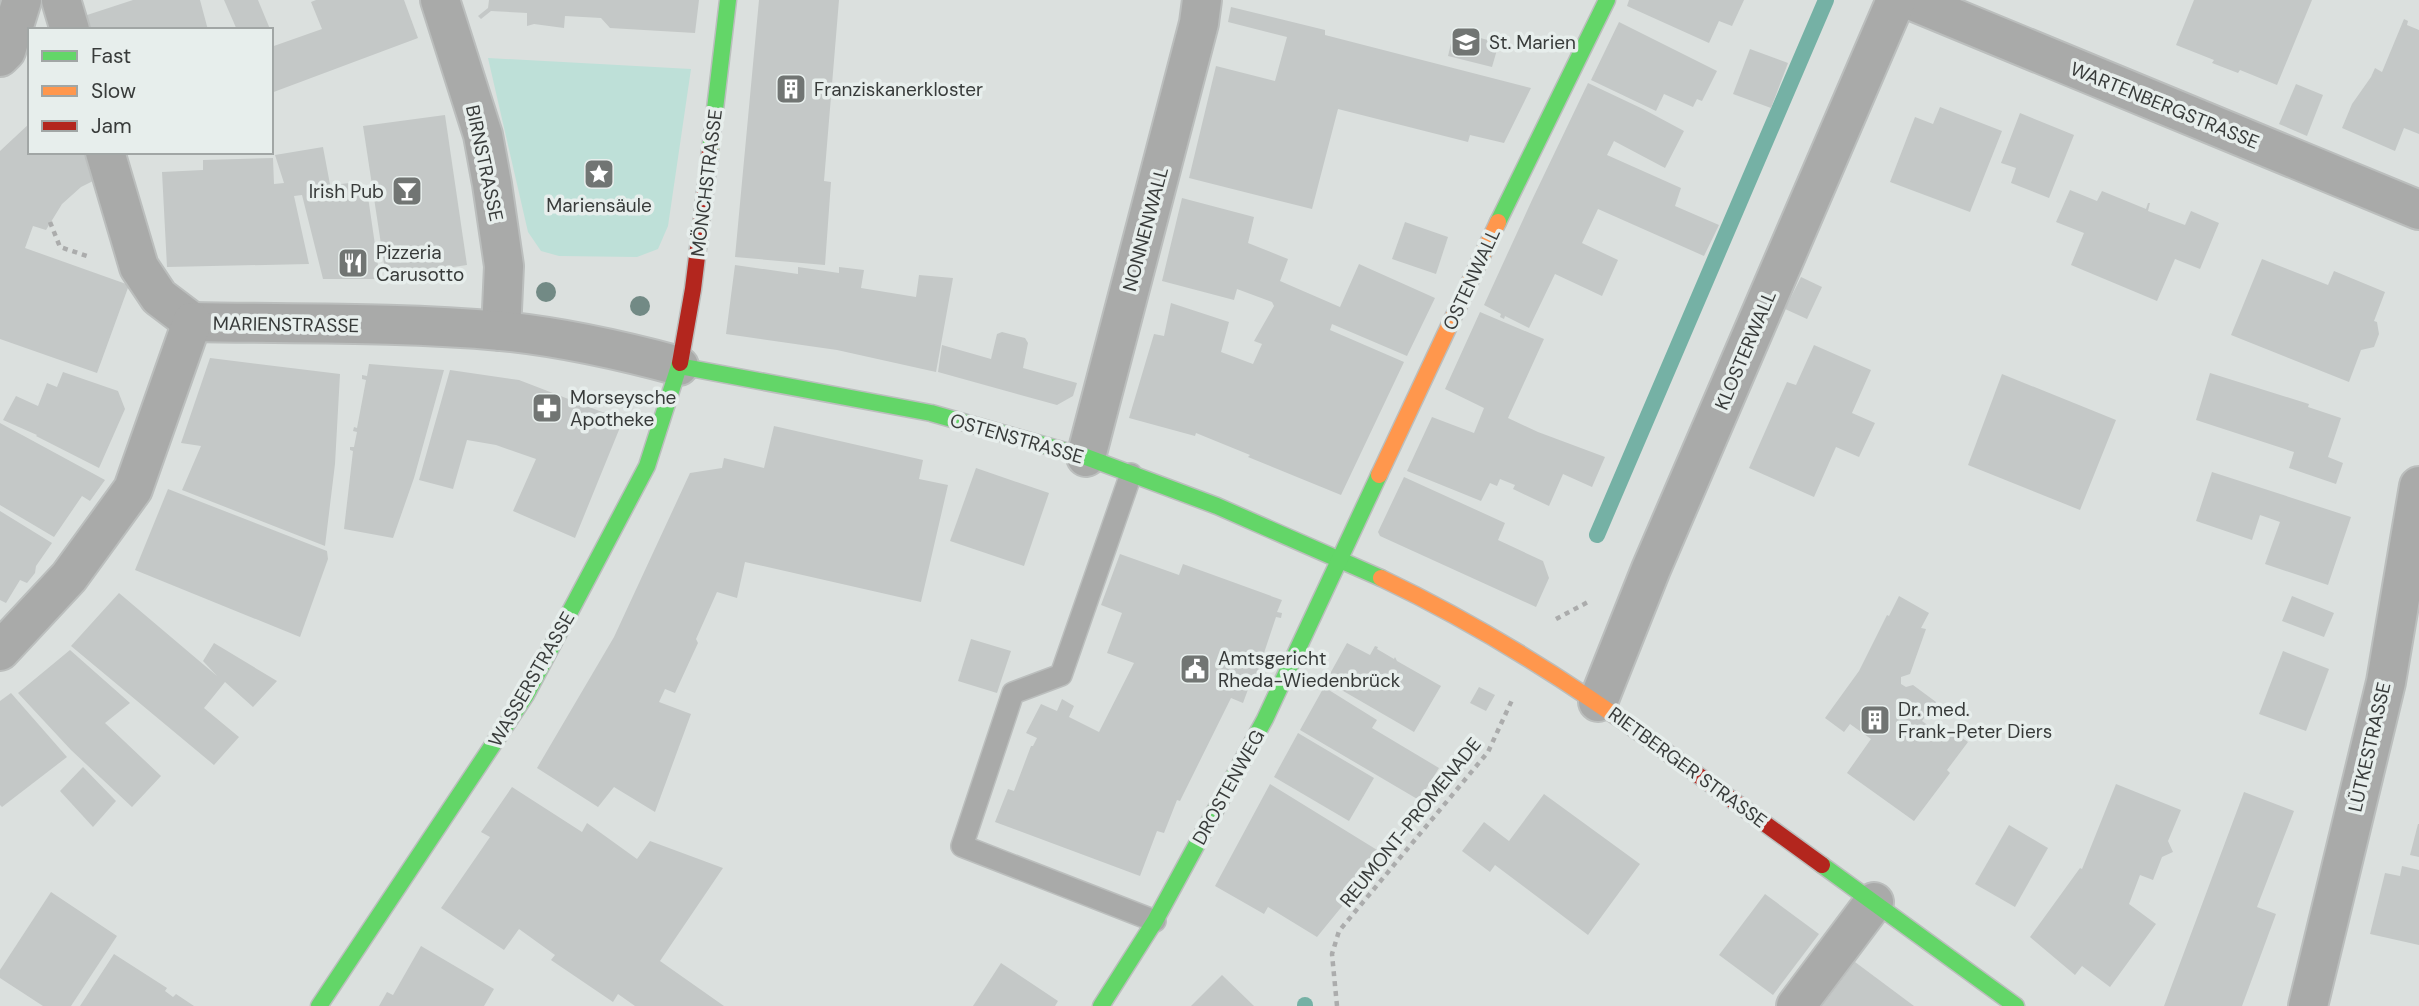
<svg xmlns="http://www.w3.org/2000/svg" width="2419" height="1006" viewBox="0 0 2419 1006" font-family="'DM Sans',sans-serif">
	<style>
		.green { fill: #bee0d8 }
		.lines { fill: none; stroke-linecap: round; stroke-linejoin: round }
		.stream { stroke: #75b1a5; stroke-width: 16 }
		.building { fill: #c4c8c7 }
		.lane-casing { stroke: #bbbebd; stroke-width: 24 }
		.street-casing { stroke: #bbbebd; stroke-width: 42 }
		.fast-casing { stroke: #bbbebd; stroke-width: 19 }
		.slow-casing { stroke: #bbbebd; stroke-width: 19 }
		.jam-casing { stroke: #bbbebd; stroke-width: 19 }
		.path { stroke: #abacac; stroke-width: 4.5; stroke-dasharray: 5 5; stroke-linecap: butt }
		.lane { stroke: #a9aaa9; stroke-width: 21 }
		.street { stroke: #a9aaa9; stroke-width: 38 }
		.fast { stroke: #63d668; stroke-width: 16 }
		.slow { stroke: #ff974d; stroke-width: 16 }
		.jam { stroke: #b3261e; stroke-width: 16 }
		.tree { fill: #728a85 }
		.labels { text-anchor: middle; stroke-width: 7; stroke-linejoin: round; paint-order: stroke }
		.poi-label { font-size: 19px; fill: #383b3a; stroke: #e7eeec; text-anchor: start }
		.street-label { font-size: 19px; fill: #383b3a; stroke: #e7eeec }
	</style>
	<rect width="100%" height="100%" fill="#dbe0de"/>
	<!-- green -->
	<polygon class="green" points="488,58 691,69 668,226 658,249 637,257 559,256 541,251 528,232"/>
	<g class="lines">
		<!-- stream -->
		<g class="stream">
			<polyline points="1597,535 1826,0"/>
			<polyline points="1305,1006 1305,1005"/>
		</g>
	</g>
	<!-- building -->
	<g class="building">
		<polygon points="133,0 200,0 208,30 125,30 125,27 117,30 85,30 81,17"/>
		<polygon points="224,0 258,0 270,29 237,30"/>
		<polygon points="316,0 404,0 418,38 271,93 271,47 322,29 311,2"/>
		<polygon points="489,0 699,0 695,33 610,28 601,18 565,16 564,28 534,24 527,26 527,13 491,11 481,19 478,16 488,8"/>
		<polygon points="759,0 839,0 824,181 831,182 825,265 735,257"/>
		<polygon points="1629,0 1744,0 1732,26 1719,21 1709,43 1627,6"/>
		<polygon points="2194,0 2312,0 2277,85 2240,70 2238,73 2212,63 2214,60 2176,45"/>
		<polygon points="1231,7 1325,30 1325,35 1531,88 1504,143 1470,135 1468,142 1338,109 1312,209 1189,178 1216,66 1275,81 1287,37 1228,22"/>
		<polygon points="2404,19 2408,21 2407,25 2419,30 2419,134 2404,128 2395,151 2342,128 2352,104 2371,77 2375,68 2382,72"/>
		<polygon points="1619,22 1717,71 1702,101 1697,99 1693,107 1664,94 1656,111 1591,80"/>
		<polygon points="1454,31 1499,43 1492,67 1448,56"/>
		<polygon points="1750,49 1788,63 1771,108 1733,94"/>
		<polygon points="1588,83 1643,109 1684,131 1665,168 1614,141 1607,155 1681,188 1675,206 1719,225 1704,256 1598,209 1582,243 1618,260 1602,296 1555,274 1529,328 1505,316 1504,319 1500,317 1501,314 1484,305 1532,200"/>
		<polygon points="2296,84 2323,95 2307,136 2279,124"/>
		<polygon points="1940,107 2002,131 1970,212 1890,182 1915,117 1933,124"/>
		<polygon points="2020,113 2074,135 2049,198 2011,183 2016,168 2001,163"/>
		<polygon points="445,115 467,265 386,277 363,126"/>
		<polygon points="30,123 30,152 91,152 99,178 81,187 62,204 46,230 33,226 25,248 129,285 97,373 0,339 0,151"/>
		<polygon points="323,147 332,195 343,194 341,184 350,183 352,192 367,190 380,279 323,279 302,195 294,196 309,264 167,267 162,172 203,170 203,160 273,158 274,184 284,183 275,155"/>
		<polygon points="2070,190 2097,201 2102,191 2146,209 2148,203 2150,203 2148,211 2185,225 2191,211 2219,223 2200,269 2175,259 2157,301 2071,265 2084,233 2056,222"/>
		<polygon points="1182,198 1254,217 1248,243 1288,259 1280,281 1340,307 1359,264 1435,298 1407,356 1332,324 1330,330 1404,362 1341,495 1248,457 1250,455 1196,433 1195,436 1129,418 1154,334 1164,336 1171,303 1229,322 1221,352 1253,364 1262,344 1254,341 1274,306 1272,302 1237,289 1234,300 1162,281"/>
		<polygon points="1405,222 1448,237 1436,274 1392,259"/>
		<polygon points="2262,259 2328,285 2334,271 2385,292 2374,321 2377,322 2379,334 2374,347 2361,350 2349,382 2231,335"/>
		<polygon points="735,265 798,274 798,267 839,273 839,267 864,270 861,288 916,297 919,275 953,278 936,372 837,350 726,334"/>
		<polygon points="1801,277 1822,287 1807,319 1785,309"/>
		<polygon points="1480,312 1544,339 1508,418 1538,432 1605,457 1592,487 1563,474 1549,506 1513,489 1515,485 1500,479 1497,486 1490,483 1481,501 1407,471 1432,417 1474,433 1484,408 1445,389"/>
		<polygon points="1002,332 1025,338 1028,343 1023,368 1077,383 1073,396 1057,405 938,372 942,345 991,359 997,334"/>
		<polygon points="1814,345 1871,370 1852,413 1875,423 1859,457 1836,447 1814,497 1749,468 1787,382 1796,385"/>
		<polygon points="210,358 340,374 335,464 325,546 182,490 201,446 181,443"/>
		<polygon points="369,364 444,370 414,478 393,538 344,529 353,451 350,450 350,447 354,447 357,432 353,431 354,427 357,428 366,380 362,379 362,375 367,376"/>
		<polygon points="450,370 519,380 623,420 575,538 513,511 536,459 496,445 467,440 453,489 419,480"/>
		<polygon points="63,372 118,391 125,409 99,468 36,436 37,435 3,420 16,396 38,406 47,383 57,387"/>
		<polygon points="2210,373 2309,404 2308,407 2341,418 2328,457 2343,463 2336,484 2289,468 2294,452 2196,420"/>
		<polygon points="2002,374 2116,420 2080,510 1968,465"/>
		<polygon points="0,423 105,480 90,501 82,496 54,537 0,505"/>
		<polygon points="774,426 923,460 919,479 948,485 921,602 745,562 737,598 717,592 696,639 698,643 675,693 665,689 659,702 691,714 655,812 614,787 598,807 537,768 614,637 690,473 722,468 724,458 764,468"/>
		<polygon points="976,468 1049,493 1024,566 950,541"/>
		<polygon points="2212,472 2351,517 2328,585 2265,564 2280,522 2260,515 2252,540 2196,521"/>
		<polygon points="1404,477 1505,523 1498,540 1543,561 1549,578 1536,607 1380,536 1378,532"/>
		<polygon points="168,489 327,551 328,559 300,637 135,570"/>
		<polygon points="0,511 52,543 36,566 35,573 27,583 20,580 6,603 0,600"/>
		<polygon points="1120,554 1179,575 1183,564 1282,600 1277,612 1282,613 1281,618 1276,617 1256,677 1253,676 1243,703 1231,698 1180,801 1177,800 1164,833 1157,831 1140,876 995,822 1008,789 1014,791 1031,746 1033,746 1037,738 1026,733 1041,704 1057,711 1062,699 1074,706 1069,717 1099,732 1134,663 1107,653 1122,613 1101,605"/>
		<polygon points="119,593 217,676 203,661 214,643 277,681 253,707 225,682 204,708 239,737 214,765 71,646"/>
		<polygon points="1899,596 1929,613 1921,628 1926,629 1910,674 1901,677 1901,684 1906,687 1913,685 1936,702 1922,721 1943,736 1949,729 1968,742 1947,770 1950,773 1914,821 1847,773 1871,739 1850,724 1844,732 1825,718 1859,671 1887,615 1889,616"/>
		<polygon points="2292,596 2334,613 2324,637 2282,621"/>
		<polygon points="971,639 1011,651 997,693 958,681"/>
		<polygon points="1347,643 1370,655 1375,646 1378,647 1377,649 1394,659 1395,657 1397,661 1441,686 1414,732 1326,681"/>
		<polygon points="70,650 130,703 105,723 161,776 132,807 71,750 18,693"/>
		<polygon points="2283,651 2329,669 2306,731 2259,714"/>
		<polygon points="1324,687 1377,720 1372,728 1439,768 1419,800 1300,730"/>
		<polygon points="1479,687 1495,695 1486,711 1470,703"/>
		<polygon points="11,693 67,757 2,807 0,805 0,701"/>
		<polygon points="1298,733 1374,778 1349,821 1274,777"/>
		<polygon points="83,767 116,801 93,827 60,791"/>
		<polygon points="1270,784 1382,853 1357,888 1317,937 1268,907 1264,914 1215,886"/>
		<polygon points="2116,784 2181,810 2168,841 2173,852 2162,857 2153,880 2140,875 2129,904 2156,924 2110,987 2082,966 2075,975 2030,937 2080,868 2082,869"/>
		<polygon points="512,787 582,832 587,823 637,859 650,841 723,868 660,961 724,1006 635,1006 618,994 613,1002 551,960 555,955 519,929 504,950 441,908 490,837 481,832"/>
		<polygon points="2244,792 2294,811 2257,907 2276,914 2242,1006 2164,1006"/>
		<polygon points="1544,794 1640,864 1588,935 1495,865 1490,872 1462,851 1484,822 1509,841"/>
		<polygon points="2418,824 2419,824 2419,857 2410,855"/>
		<polygon points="2009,825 2048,848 2015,907 1975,884"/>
		<polygon points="2402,866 2419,870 2419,945 2370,934 2385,873 2400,876"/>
		<polygon points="51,892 117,936 71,1006 43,1006 0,978 0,970"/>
		<polygon points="1765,894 1819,934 1773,995 1719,955"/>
		<polygon points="421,946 494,989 484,1006 379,1006 387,992 393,995"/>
		<polygon points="114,954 167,988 165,991 173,997 176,994 194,1006 80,1006"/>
		<polygon points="1855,962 1914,1006 1822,1006"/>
		<polygon points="1001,963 1058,1001 1055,1006 973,1006"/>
		<polygon points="1222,975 1254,1006 1191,1006"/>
	</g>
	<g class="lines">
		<!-- lane casing -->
		<g class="lane-casing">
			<polyline id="lane" points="1131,474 1061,675 1013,693 962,846 1155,921"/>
		</g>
		<!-- street casing -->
		<g class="street-casing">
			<g id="street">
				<polyline points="61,0 70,30"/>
				<polyline points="440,0 483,135 492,184 504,266 501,331"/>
				<polyline points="1910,0 2419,210"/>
				<polyline points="0,57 6,51 22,0"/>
				<polyline points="105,152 139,267 159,297 192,322"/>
				<path d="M192,322C294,324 400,322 501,331C562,337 620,350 679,366"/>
				<polyline points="1086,457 1199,23 1202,0"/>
				<polyline points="0,651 69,577 133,489 192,322"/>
				<polyline points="1598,702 1651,569 1896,0"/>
				<polyline points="1796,1006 1874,902"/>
				<polyline points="2308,1006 2386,682 2419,486"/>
			</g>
		</g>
		<!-- fast casing -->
		<g class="fast-casing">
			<g id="fast">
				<polyline points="710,151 728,0"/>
				<polyline points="1498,222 1607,0"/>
				<polyline points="679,366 931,413 1086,457 1217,506 1381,578"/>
				<polyline points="1822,865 2016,1006"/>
				<polyline points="319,1006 526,695 647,466 680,363"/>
				<polyline points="1101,1006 1155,921 1265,719 1379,475"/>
			</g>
		</g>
		<!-- slow casing -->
		<g class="slow-casing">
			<g id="slow">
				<polyline points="1379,475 1498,222"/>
				<path d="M1381,578C1480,625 1570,682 1658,746"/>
			</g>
		</g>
		<!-- jam casing -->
		<g class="jam-casing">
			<g id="jam">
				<polyline points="680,363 693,289 710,151"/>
				<polyline points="1658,746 1822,865"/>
			</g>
		</g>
		<!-- path -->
		<g class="path">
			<polyline points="50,222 60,247 87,256"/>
			<polyline points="1556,619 1588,602"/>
			<polyline points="1337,1006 1332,954 1339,931 1488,752 1512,700"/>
		</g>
		<!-- lane -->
		<use href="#lane" class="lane"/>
		<!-- street -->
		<use href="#street" class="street"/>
		<!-- fast -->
		<use href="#fast" class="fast"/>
		<!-- slow -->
		<use href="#slow" class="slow"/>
		<!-- jam -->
		<use href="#jam" class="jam"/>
	</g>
	<!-- trees -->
	<g class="tree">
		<circle cx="546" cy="292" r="10"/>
		<circle cx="640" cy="306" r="10"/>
	</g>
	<!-- icons -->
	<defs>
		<g id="school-square" transform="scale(1.575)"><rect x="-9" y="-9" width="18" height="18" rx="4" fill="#717573" stroke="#e7eeec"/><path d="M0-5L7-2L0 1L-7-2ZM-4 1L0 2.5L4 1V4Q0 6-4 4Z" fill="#fff"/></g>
		<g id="building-square" transform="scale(1.575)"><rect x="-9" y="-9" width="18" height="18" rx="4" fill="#717573" stroke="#e7eeec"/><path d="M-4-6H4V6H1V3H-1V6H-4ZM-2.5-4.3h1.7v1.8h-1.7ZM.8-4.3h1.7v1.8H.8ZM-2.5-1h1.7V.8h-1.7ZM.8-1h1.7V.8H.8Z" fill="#fff"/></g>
		<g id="sight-square" transform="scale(1.575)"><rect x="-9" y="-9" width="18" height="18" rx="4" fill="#717573" stroke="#e7eeec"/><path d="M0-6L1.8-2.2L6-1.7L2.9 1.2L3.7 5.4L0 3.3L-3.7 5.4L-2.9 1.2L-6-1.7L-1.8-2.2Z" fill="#fff"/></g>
		<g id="bar-square" transform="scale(1.575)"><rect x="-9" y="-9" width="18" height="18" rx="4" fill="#717573" stroke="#e7eeec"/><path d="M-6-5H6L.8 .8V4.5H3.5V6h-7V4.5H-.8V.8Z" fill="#fff"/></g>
		<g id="restaurant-square" transform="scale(1.575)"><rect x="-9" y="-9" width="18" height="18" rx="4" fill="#717573" stroke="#e7eeec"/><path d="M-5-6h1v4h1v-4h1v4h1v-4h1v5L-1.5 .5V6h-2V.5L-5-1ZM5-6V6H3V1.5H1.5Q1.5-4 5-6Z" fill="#fff"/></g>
		<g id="pharmacy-square" transform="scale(1.575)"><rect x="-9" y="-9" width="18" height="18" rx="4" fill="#717573" stroke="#e7eeec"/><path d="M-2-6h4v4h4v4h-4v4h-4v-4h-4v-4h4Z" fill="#fff"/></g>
		<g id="civic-square" transform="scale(1.575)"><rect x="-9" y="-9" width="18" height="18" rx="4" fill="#717573" stroke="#e7eeec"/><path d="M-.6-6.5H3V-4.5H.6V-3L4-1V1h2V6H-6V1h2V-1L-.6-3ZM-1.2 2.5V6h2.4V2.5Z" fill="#fff"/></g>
	</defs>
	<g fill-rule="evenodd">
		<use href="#school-square" x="1466" y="42"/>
		<use href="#building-square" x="791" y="89"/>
		<use href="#sight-square" x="599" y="174"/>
		<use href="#bar-square" x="407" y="191"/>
		<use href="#restaurant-square" x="353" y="263"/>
		<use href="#pharmacy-square" x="547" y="408"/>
		<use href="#civic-square" x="1195" y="669"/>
		<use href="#building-square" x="1875" y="720"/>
	</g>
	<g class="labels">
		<!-- poi labels -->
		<g class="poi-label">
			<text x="1489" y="49">St. Marien</text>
			<text x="814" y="96">Franziskanerkloster</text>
			<text x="384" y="198" text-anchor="end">Irish Pub</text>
			<text x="599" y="212" text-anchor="middle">Mariensäule</text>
			<text x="376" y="259">Pizzeria<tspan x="376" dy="22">Carusotto</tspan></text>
			<text x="570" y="404">Morseysche<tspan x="570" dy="22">Apotheke</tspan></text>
			<text x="1218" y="665">Amtsgericht<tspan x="1218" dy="22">Rheda-Wiedenbrück</tspan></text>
			<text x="1898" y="716">Dr. med.<tspan x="1898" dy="22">Frank-Peter Diers</tspan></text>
		</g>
		<!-- street labels -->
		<g class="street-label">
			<text transform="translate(2165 105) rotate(22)" y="7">WARTENBERGSTRASSE</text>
			<text transform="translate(485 163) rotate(78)" y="7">BIRNSTRASSE</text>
			<text transform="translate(706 183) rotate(-83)" y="7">MÖNCHSTRASSE</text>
			<text transform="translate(1145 229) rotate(-75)" y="7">NONNENWALL</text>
			<text transform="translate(1471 279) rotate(-65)" y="7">OSTENWALL</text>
			<text transform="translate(286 324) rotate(1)" y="7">MARIENSTRASSE</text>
			<text transform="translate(1745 350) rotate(-67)" y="7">KLOSTERWALL</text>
			<text transform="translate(1017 438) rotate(16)" y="7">OSTENSTRASSE</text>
			<text transform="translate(531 679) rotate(-60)" y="7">WASSERSTRASSE</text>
			<text transform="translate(2369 747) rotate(-77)" y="7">LÜTKESTRASSE</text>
			<text transform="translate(1688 767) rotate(36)" y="7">RIETBERGER STRASSE</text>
			<text transform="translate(1228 787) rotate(-61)" y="7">DROSTENWEG</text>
			<text transform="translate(1410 822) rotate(-51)" y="7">REUMONT-PROMENADE</text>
		</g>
	</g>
	<!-- legend -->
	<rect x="28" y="28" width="245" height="126" fill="#e7eeec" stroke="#a1a6a5" stroke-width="2"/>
	<rect x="42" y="51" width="35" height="10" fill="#63d668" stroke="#a1a6a5" stroke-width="2"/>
	<text x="91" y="63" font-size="21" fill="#383b3a">Fast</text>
	<rect x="42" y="86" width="35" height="10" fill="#ff974d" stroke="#a1a6a5" stroke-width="2"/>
	<text x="91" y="98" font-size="21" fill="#383b3a">Slow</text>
	<rect x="42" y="121" width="35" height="10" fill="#b3261e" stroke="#a1a6a5" stroke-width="2"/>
	<text x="91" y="133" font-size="21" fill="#383b3a">Jam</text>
</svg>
